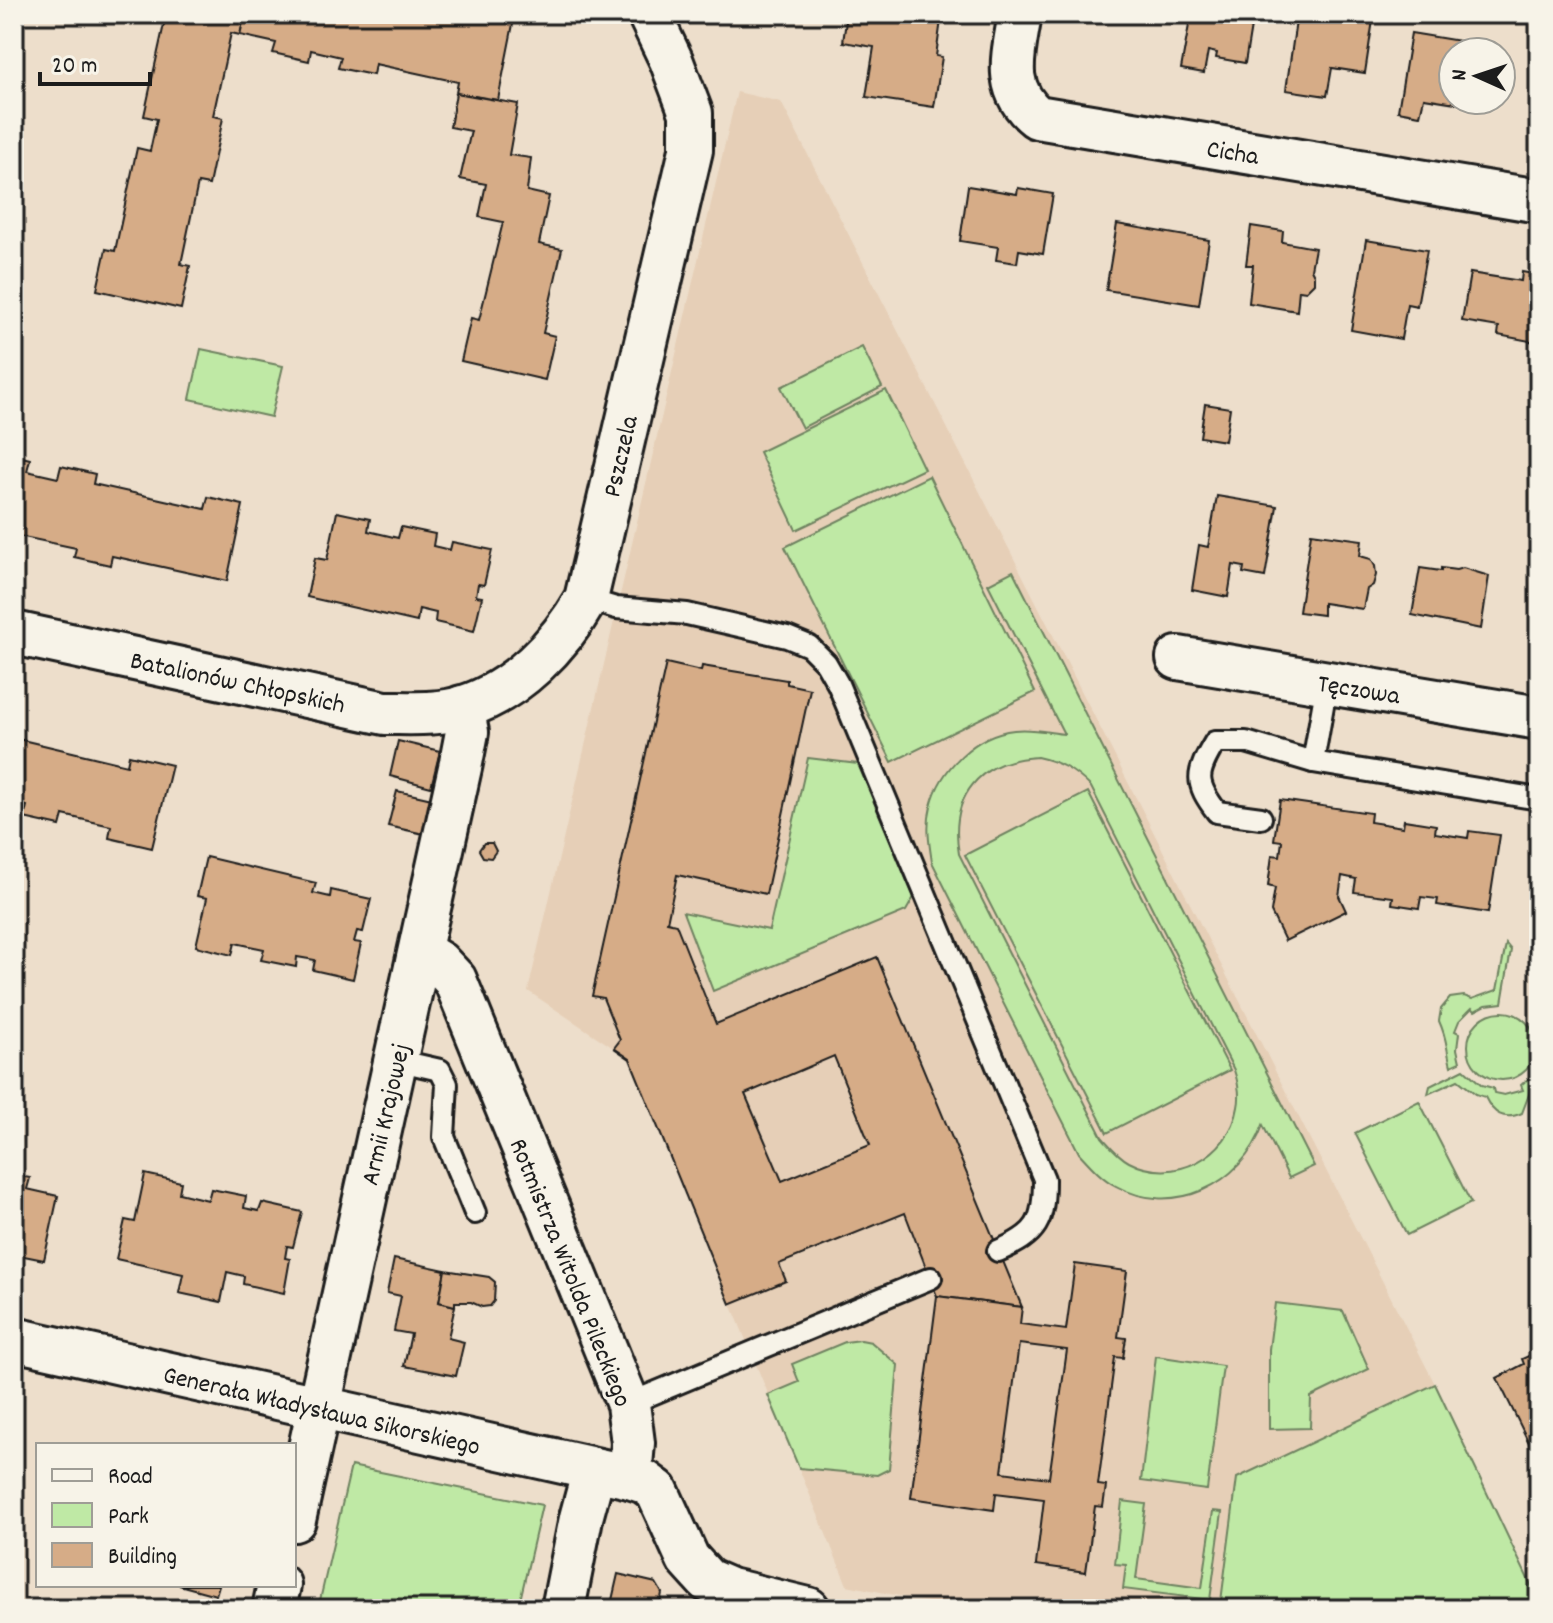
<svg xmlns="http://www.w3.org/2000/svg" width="1553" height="1623" viewBox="0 0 1553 1623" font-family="Dekko,sans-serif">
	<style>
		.built { fill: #e6cfb7 }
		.green { fill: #bfe9a5; stroke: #6e8260; stroke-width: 2; fill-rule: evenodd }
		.building { fill: #d6ac87; stroke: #1c1c1c; stroke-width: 2; fill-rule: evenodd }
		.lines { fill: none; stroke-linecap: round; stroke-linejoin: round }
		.service-casing { stroke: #1c1c1c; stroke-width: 26 }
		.minor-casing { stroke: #1c1c1c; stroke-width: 48 }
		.service { stroke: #f7f3e8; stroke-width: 20 }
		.minor { stroke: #f7f3e8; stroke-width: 42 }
		.labels { text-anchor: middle; stroke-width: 6; stroke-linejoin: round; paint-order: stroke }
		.street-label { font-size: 26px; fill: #1c1c1c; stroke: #f7f3e8 }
	</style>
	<rect width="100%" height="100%" fill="#eddecb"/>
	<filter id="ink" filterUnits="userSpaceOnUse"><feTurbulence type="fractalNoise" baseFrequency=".0125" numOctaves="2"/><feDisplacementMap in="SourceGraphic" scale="16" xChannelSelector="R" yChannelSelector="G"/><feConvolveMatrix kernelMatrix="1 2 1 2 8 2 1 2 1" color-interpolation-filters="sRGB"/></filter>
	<g filter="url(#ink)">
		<!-- built -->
		<polygon class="built" points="737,92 781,102 1435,1384 1237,1478 1220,1609 962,1609 847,1585 630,1059 528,991"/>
		<!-- green -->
		<g class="green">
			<polygon points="862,347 882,387 802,428 781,387"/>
			<polygon points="201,349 283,366 271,417 190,399"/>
			<polygon points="886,390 924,469 796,530 759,452"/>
			<polygon points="929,476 1035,692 892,762 785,547"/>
			<path d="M1013,571L1314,1166L1289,1178L1263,1125C1242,1185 1173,1218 1116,1186C1101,1178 1090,1165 1079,1153L932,862C929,843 926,825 931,806C940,769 976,734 1014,730C1032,728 1047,732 1064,734L988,584ZM1037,757C1060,762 1074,770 1091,787L1234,1070C1238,1082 1241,1094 1238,1107C1230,1156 1174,1186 1129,1162C1118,1156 1110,1146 1102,1137L959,854C949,796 979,760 1037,757Z"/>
			<polygon points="808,758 858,764 914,897 906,911 713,991 683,912 769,930"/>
			<polygon points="1088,792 1230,1070 1107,1133 965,855"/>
			<path d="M1506,944L1511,950L1502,1003L1486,1005L1475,1011L1472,1008L1459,1021L1455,1031L1459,1033L1457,1049L1460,1062L1451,1066C1446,1047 1447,1038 1439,1021L1441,1009L1450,998L1464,996L1472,999L1497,990Z"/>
			<circle cx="1502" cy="1046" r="34"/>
			<path d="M1464,1069L1482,1085L1493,1088L1494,1093L1504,1095L1523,1090L1521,1085L1539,1069V1086L1530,1092L1522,1113C1504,1121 1493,1114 1485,1097L1476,1094L1458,1080L1428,1094L1430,1086Z"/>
			<polygon points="1419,1101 1471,1203 1407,1235 1355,1133"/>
			<polygon points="1275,1303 1343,1311 1369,1369 1311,1397 1310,1428 1269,1429 1269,1349"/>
			<polygon points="861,1340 871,1342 898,1365 889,1469 877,1475 799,1468 768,1395 799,1382 792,1364 845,1342"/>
			<polygon points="1156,1356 1223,1366 1207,1490 1141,1481"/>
			<polygon points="1435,1384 1539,1602 1539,1609 1220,1609 1237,1478"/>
			<polygon points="351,1466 542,1505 518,1609 318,1609"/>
			<polygon points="1122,1501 1146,1504 1136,1579 1202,1588 1213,1511 1222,1512 1210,1600 1123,1589 1126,1565 1115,1564"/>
		</g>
		<!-- building -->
		<g class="building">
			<polygon points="161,14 245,14 240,35 231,33 213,116 223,118 209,185 198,183 181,264 190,266 181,309 97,290 106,249 115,251 137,148 150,151 157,119 144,116 166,15"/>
			<polygon points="245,14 454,14 469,17 469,14 489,14 514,19 498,100 456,93 458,82 375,64 373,75 338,68 341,57 311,50 309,61 273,53 276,43 240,35"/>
			<polygon points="847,14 904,14 941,20 936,56 942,57 934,107 866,97 874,47 843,42"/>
			<polygon points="1191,14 1253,14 1245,63 1216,58 1217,53 1208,51 1204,73 1181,69"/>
			<polygon points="1297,14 1333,14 1373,20 1365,73 1332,68 1327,96 1286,90"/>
			<polygon points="1411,33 1472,43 1470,52 1453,52 1453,100 1462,100 1462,104 1424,98 1420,115 1398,111"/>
			<polygon points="456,93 518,104 509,155 531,158 527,191 549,196 539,244 562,249 543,333 555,336 545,380 461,361 471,318 479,320 503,222 479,217 486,184 460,179 471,131 450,127"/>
			<polygon points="968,186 1017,194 1018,188 1053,194 1043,254 1019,250 1017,263 996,260 998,247 960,241"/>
			<polygon points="1117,224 1209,240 1199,305 1106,290"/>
			<polygon points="1251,226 1283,231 1282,242 1315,248 1311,269 1314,275 1314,283 1306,291 1299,290 1297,311 1249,303 1253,265 1246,265"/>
			<polygon points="1366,240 1427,250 1417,306 1407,304 1401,339 1351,330"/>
			<polygon points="1522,272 1539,275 1539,318 1535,342 1498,335 1499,327 1462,321 1470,273 1521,281"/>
			<polygon points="1205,404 1230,408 1225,441 1200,437"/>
			<polygon points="14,455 30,459 27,471 58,478 61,466 95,474 93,484 205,509 208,497 243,505 227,581 112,556 110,565 74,557 76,548 14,535"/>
			<polygon points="1217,496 1277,506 1265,577 1243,573 1244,567 1233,565 1228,597 1192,590 1199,545 1208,547"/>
			<polygon points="337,512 370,519 368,531 398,538 401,527 435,534 433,546 450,550 452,542 492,550 484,585 478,584 476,596 482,597 474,631 435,622 436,613 419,609 417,622 307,597 315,558 327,560"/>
			<polygon points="1311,533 1362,540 1360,556 1371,559 1375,566 1376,575 1373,585 1367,589 1363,609 1323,603 1323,615 1299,612"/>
			<polygon points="1420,568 1441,571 1441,568 1456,570 1463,568 1489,576 1481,629 1412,615"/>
			<path d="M666,663L701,671L702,666L787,680V684L810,689L766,894L677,875L667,922L676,924L716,1024L877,957L1022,1307L937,1296L905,1213L779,1264L786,1281L730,1304L630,1059L614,1048L620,1040L603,998L592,996ZM834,1056L870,1145L782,1181L745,1094Z"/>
			<polygon points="14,738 127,765 129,755 172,765 152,848 109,838 111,826 63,815 60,826 24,818 27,806 14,803"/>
			<polygon points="398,741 440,751 431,787 390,776"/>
			<polygon points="397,791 432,799 424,834 388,826"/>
			<polygon points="1280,800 1371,813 1370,822 1403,827 1404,820 1436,825 1435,833 1468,838 1469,831 1500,835 1488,913 1437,905 1438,899 1421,897 1419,908 1392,904 1393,897 1354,892 1356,879 1342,876 1339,896 1346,911 1285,941 1271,912 1275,888 1268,886 1272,855 1280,856 1282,841 1274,840"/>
			<polygon points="484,843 492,843 496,851 491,858 483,857 479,850"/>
			<polygon points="206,857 316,883 313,893 330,897 331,890 371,899 363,932 357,931 354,942 361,943 353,979 313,970 315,960 297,957 296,967 261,960 264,949 235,943 232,955 196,946 207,898 197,896"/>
			<polygon points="145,1174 181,1182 179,1193 208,1200 211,1189 246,1196 244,1208 259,1211 262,1203 302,1212 293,1247 287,1246 285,1258 290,1259 284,1293 243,1284 244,1276 227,1272 221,1302 179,1293 183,1274 116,1259 125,1220 135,1222"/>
			<polygon points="14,1175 30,1178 27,1189 58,1196 44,1260 14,1254"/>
			<polygon points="394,1259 445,1270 439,1302 455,1306 448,1338 464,1342 456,1376 404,1366 411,1334 394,1331 401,1296 387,1293"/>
			<path d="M1075,1264L1127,1271L1118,1337L1126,1338L1123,1358L1115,1357L1098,1485L1106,1486L1103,1507L1095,1506L1086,1572L1036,1565L1044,1499L996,1493L994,1510L911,1498L937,1296L1022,1307L1020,1324L1066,1330ZM1019,1344L1067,1350L1049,1478L1002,1472Z"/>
			<polygon points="445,1270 489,1277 495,1282 494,1301 490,1306 482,1307 471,1302 455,1302 455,1306 439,1302"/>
			<polygon points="1539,1351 1539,1439 1529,1443 1497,1378 1524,1364 1522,1359"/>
			<polygon points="618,1574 656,1583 662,1593 659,1609 610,1609"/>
			<polygon points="179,1585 219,1585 216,1595"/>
		</g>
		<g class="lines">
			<!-- service casing -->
			<g class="service-casing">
				<g id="service">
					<path d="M586,599L616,608L687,614L787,637L809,646L826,663L838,684L1044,1179C1044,1222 1038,1234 998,1251"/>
					<polyline points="1327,683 1313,762 1539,799"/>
					<path d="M1261,818L1217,812C1194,782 1196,774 1215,742H1246L1313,762"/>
					<polyline points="396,1060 440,1070 447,1084 444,1137 475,1213"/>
					<polyline points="628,1404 931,1278"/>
				</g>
			</g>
			<!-- minor casing -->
			<g class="minor-casing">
				<g id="minor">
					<path d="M1020,14C1014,53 1001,88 1037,117L1539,201"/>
					<path d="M14,633L385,713C411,713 439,715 464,707C517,690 559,646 586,599L691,150V113L671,60L649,14"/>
					<polyline points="1178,658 1539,718"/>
					<polyline points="421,952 439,963 455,980 628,1404 633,1443 630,1477"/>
					<polyline points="14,1339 630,1477 645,1482 657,1491 688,1559 707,1580 730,1590 808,1609"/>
					<polyline points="294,1520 461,763 467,732 462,707"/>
					<polyline points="274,1609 279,1585"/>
					<polyline points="563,1609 581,1518 594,1470"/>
				</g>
			</g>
			<!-- service -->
			<use href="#service" class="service"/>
			<!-- minor -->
			<use href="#minor" class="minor"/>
		</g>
	</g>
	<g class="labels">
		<!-- street labels -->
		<g class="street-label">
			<text transform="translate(1233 151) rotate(9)" y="9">Cicha</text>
			<text transform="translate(619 456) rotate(-77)" y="9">Pszczela</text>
			<text transform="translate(238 681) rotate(12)" y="9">Batalionów Chłopskich</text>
			<text transform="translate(1359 688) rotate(9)" y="9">Tęczowa</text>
			<text transform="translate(384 1114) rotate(-77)" y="9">Armii Krajowej</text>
			<text transform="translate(572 1272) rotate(68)" y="9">Rotmistrza Witolda Pileckiego</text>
			<text transform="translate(322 1409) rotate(13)" y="9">Generała Władysława Sikorskiego</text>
		</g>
	</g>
	<!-- margin -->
	<rect width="1553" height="1623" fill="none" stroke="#f7f3e8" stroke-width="48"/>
	<rect x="24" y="24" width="1505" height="1575" fill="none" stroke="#1c1c1c" stroke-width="3" filter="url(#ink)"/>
	<!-- legend -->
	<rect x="36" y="1443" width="260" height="144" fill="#f7f3e8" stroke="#9f9d96" stroke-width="2"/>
	<rect x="52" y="1469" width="40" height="12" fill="#f7f3e8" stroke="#9f9d96" stroke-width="2"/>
	<text x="108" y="1483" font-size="24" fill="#1c1c1c">Road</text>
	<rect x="52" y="1503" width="40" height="24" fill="#bfe9a5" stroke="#9f9d96" stroke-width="2"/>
	<text x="108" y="1523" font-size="24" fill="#1c1c1c">Park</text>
	<rect x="52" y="1543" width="40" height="24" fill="#d6ac87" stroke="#9f9d96" stroke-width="2"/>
	<text x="108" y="1563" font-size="24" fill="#1c1c1c">Building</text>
	<!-- north arrow -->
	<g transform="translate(1477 76) rotate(273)"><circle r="38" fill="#f7f3e8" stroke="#9f9d96" stroke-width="2"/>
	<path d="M0-6L14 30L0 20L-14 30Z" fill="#1c1c1c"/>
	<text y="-12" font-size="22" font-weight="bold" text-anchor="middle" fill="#1c1c1c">N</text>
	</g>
	<!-- scale -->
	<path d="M40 72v12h110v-12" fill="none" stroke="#1c1c1c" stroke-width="4"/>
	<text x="52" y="72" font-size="24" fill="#1c1c1c" stroke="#f7f3e8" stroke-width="6" paint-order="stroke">20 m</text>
</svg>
